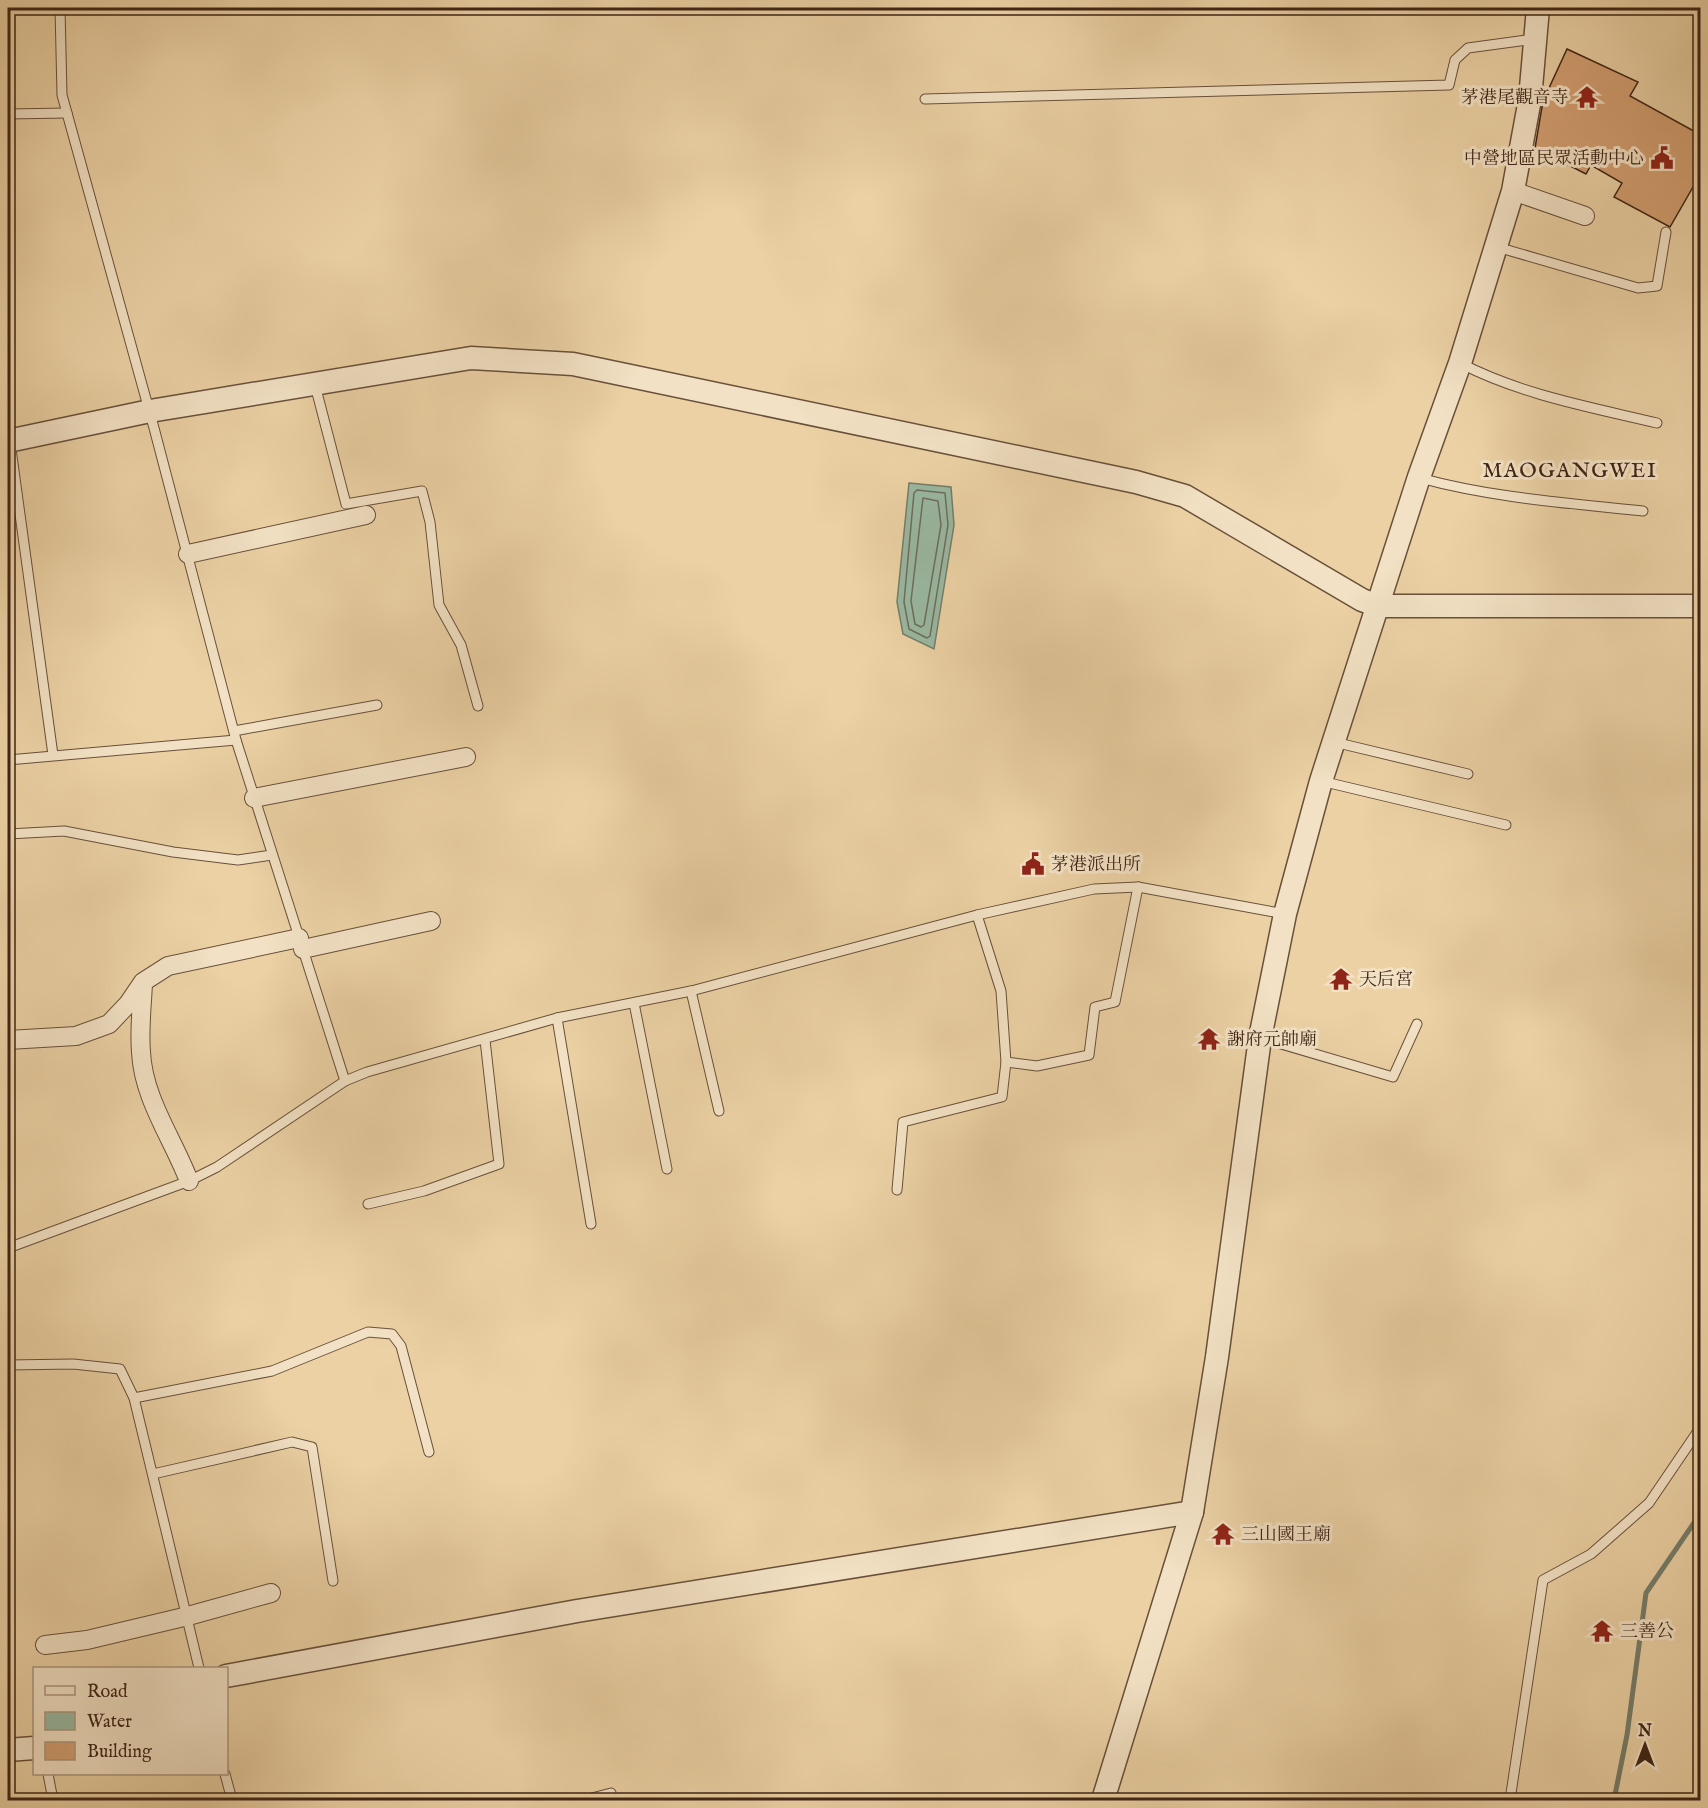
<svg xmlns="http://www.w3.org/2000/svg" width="1708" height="1808" viewBox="0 0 1708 1808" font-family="'IM FELL English','Noto Serif TC',serif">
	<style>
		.water { fill: #99b8a2; stroke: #757d6a; stroke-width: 1.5 }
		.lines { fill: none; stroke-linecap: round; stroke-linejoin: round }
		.shore { stroke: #6c6e5c; stroke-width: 1.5 }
		.stream { stroke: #757d6a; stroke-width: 5 }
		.building { fill: #d39f72; stroke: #3e2516; stroke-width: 1.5 }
		.service-casing { stroke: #69503a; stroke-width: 11 }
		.minor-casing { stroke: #69503a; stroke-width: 20 }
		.tertiary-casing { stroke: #69503a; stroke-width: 25 }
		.service { stroke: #f2e1c4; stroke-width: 9 }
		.minor { stroke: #f2e1c4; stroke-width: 18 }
		.tertiary { stroke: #f2e1c4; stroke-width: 22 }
		.labels { text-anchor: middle; stroke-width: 6; stroke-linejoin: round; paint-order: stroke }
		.poi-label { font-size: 18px; fill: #3e2516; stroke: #f2e1c4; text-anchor: start }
		.quarter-label { font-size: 21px; letter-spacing: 1.5px; fill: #3e2516; stroke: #f2e1c4 }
	</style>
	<rect width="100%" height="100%" fill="#ebd1a4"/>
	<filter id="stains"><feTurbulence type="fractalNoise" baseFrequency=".00333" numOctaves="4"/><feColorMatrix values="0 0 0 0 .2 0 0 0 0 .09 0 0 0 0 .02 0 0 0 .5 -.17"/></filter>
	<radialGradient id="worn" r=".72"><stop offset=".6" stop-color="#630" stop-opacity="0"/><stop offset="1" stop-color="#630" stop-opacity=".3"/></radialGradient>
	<!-- water -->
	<polygon class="water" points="909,483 951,487 954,525 934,649 903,634 897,602"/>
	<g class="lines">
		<!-- shore -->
		<g class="shore">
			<polygon points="917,490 945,493 948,525 930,636 927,638 909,629 904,602 914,493"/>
			<polygon points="923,498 938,501 941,525 924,625 921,627 915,624 911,601"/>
		</g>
		<!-- stream -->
		<polyline class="stream" points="1614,1800 1627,1735 1646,1593 1700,1514"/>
	</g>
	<!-- building -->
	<polygon class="building" points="1567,49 1638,82 1630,96 1701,135 1701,173 1670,227 1614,197 1622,183 1591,165 1586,174 1535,148 1543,101"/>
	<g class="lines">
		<!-- service casing -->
		<g class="service-casing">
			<g id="service">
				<polyline points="60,8 62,95 154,428 236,740 345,1081"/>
				<polyline points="925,99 1449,85 1455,60 1468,48 1534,39"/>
				<polyline points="8,114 67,113"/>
				<polyline points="1497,247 1638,288 1657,286 1666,232"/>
				<path d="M1460,363C1522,395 1590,407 1657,423"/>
				<polyline points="315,385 346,504 422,491 430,522 439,605 461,645 478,706"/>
				<polyline points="8,427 53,755"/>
				<path d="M1420,478C1493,498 1568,503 1643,511"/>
				<polyline points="234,731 377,705"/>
				<polyline points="1334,742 1468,774"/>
				<polyline points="8,760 236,740"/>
				<polyline points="1321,781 1506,825"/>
				<polyline points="8,834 64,831 173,852 238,860 272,855"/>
				<polyline points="691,991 719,1111"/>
				<polyline points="634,1003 667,1169"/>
				<polyline points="557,1018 591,1224"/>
				<polyline points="1261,1038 1393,1077 1417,1024"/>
				<polyline points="1006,1062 1037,1066 1089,1055 1095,1007 1115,1002 1138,887"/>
				<polyline points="897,1190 903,1122 1002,1097 1006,1062 1001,991 977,915"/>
				<polyline points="368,1204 424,1191 499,1164 485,1040"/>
				<polyline points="8,1248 189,1181 217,1167 345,1081 367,1072 557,1018 691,991 977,915 1094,889 1138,887 1285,914"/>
				<polyline points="8,1365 73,1364 120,1369 134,1398 199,1668"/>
				<polyline points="134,1398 272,1371 368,1332 392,1334 401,1346 429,1452"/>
				<polyline points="153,1474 292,1442 312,1447 333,1581"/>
				<polyline points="48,1774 53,1800"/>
				<polyline points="225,1774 232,1800"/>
				<polyline points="584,1800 611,1793"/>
				<polyline points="1510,1800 1543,1580 1591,1554 1649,1503 1700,1428"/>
			</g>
		</g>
		<!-- minor casing -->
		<g class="minor-casing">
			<g id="minor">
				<polyline points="1513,191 1585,216"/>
				<polyline points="188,554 366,515"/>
				<polyline points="254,798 466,757"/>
				<polyline points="303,949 431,921"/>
				<path d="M143,983C142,1006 139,1030 141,1052C143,1098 173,1139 189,1181"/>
				<polyline points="8,1040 76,1036 109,1024 128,1004 143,982 168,966 299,938"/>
				<polyline points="45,1645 87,1640 188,1616 271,1593"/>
			</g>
		</g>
		<!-- tertiary casing -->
		<g class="tertiary-casing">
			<g id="tertiary">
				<polyline points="8,441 150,411 471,358 573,364 1136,482 1185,496 1362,600 1378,606 1700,606"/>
				<polyline points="226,1676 577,1611 1192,1512"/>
				<polyline points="8,1750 34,1748"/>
				<polyline points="1103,1800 1192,1512 1217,1357 1260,1038 1285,914 1321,781 1419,477 1460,363 1513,191 1530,99 1538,8"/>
			</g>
		</g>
		<!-- service -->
		<use href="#service" class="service"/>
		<!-- minor -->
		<use href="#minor" class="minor"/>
		<!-- tertiary -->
		<use href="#tertiary" class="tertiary"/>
	</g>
	<!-- icons -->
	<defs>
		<g id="temple-bare" transform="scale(1.8)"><path d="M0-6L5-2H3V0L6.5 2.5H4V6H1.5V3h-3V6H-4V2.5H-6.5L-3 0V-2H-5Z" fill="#8f2418" stroke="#f2e1c4" stroke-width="2.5" paint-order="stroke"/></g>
		<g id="civic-bare" transform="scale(1.8)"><path d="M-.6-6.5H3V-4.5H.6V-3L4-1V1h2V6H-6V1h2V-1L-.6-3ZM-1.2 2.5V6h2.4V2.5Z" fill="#8f2418" stroke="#f2e1c4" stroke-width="2.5" paint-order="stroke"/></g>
	</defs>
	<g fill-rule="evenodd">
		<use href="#temple-bare" x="1587" y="97"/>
		<use href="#civic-bare" x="1662" y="158"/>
		<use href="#civic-bare" x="1033" y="864"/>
		<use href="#temple-bare" x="1341" y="979"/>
		<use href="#temple-bare" x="1209" y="1039"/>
		<use href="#temple-bare" x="1223" y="1534"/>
		<use href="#temple-bare" x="1602" y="1631"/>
	</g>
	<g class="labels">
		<!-- poi labels -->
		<g class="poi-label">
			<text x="1569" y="103" text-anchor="end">茅港尾觀音寺</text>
			<text x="1644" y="164" text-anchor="end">中營地區民眾活動中心</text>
			<text x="1051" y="870">茅港派出所</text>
			<text x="1359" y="985">天后宮</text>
			<text x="1227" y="1045">謝府元帥廟</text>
			<text x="1241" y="1540">三山國王廟</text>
			<text x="1620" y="1637">三善公</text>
		</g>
		<!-- quarter labels -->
		<g class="quarter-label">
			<text x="1570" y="477">MAOGANGWEI</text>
		</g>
	</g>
	<!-- margin -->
	<rect width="1708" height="1808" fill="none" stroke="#ebd1a4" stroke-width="30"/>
	<rect x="9" y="9" width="1690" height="1790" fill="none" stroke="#3e2516" stroke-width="3"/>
	<rect x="15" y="15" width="1678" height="1778" fill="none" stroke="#3e2516" stroke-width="1.5"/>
	<!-- legend -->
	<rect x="33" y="1667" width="195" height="108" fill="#f2e1c4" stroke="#aa967e" stroke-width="1.5"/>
	<rect x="45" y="1686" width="30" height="9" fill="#f2e1c4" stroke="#aa967e" stroke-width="1.5"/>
	<text x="87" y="1697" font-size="18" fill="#3e2516">Road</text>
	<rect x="45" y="1712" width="30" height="18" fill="#99b8a2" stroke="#aa967e" stroke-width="1.5"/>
	<text x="87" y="1727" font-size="18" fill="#3e2516">Water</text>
	<rect x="45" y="1742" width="30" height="18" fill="#d39f72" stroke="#aa967e" stroke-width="1.5"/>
	<text x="87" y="1757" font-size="18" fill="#3e2516">Building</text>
	<!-- north arrow -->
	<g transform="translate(1645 1745)" stroke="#f2e1c4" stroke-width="4.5" paint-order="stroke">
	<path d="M0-4.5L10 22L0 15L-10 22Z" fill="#3e2516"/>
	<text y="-9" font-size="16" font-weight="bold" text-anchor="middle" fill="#3e2516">N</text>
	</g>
	<rect width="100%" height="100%" filter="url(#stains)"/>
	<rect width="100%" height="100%" fill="url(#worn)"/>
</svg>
